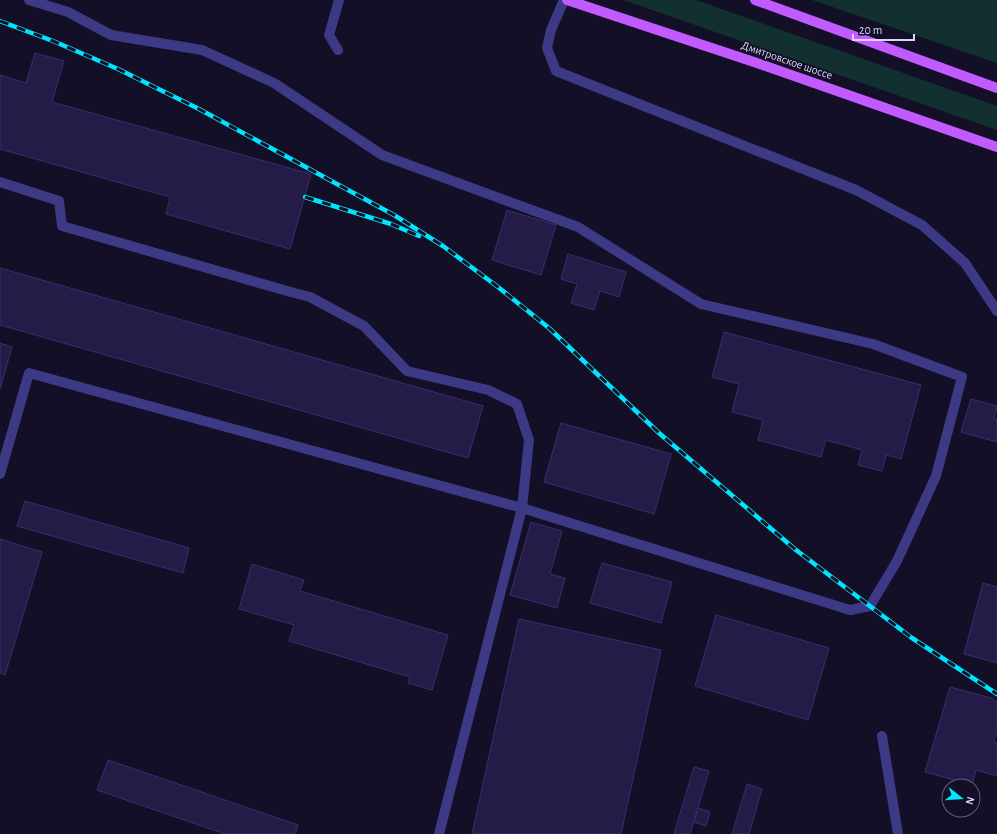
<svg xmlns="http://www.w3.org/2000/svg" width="997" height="834" viewBox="0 0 997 834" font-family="'Alegreya Sans',sans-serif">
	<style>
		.green { fill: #12302f }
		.building { fill: #241b47; stroke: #3b2d73 }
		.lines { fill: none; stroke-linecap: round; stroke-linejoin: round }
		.lane { stroke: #3d3a85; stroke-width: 10 }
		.primary { stroke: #c25bff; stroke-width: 10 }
		.rail-casing { stroke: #00e5ff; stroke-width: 4.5 }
		.rail { stroke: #130f26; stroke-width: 3; stroke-dasharray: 9; stroke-linecap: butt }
		.labels { text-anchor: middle; stroke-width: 3.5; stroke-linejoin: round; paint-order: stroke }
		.street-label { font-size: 12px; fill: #d9d4ff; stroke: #130f26 }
	</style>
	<rect width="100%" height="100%" fill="#130f26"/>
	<!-- green -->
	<g class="green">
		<polygon points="623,0 696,0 997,106 997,130"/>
		<polygon points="812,0 997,0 997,63"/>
	</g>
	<!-- building -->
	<g class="building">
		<polygon points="35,53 64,61 52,102 311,174 290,249 166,214 170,197 0,149 0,75 26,83"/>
		<polygon points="507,210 556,225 541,275 492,260"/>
		<polygon points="568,254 626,272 619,297 600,291 594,310 571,303 577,284 561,279"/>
		<polygon points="0,268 483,406 468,458 0,325"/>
		<polygon points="724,332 921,385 901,459 886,455 882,471 858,465 862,450 826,440 821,457 758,440 763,420 732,412 739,384 712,377"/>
		<polygon points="0,343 12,347 0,389"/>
		<polygon points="971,399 997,406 994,419 997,419 997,442 961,432"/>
		<polygon points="561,423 671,454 654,514 544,482"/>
		<polygon points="25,501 189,548 183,573 17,526"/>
		<polygon points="531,522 562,531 550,574 565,578 557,608 510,595"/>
		<polygon points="0,539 42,552 5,675 0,673"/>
		<polygon points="602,563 672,582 661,623 590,603"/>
		<polygon points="252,564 304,580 300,591 448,635 432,690 408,683 410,677 289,641 294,625 239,609"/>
		<polygon points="983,583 997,587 997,663 964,654"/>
		<polygon points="716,615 829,648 808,720 695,686"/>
		<polygon points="519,619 661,650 621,834 472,834"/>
		<polygon points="950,687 991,698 997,702 997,730 994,742 997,743 997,776 976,770 972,785 925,772"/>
		<polygon points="108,760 298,825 295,834 225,834 97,790"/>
		<polygon points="694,767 709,771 690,834 674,834"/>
		<polygon points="747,784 762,789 749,834 732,834"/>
		<polygon points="698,808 710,812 706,826 694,822"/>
	</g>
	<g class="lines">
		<!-- lane -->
		<g class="lane">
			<polyline points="564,0 551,30 547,48 556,71 856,190 922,225 965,263 997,311"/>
			<polyline points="338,50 329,35 339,0"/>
			<polyline points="0,182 59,201 62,226 287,291 310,297 364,326 407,371 488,390 517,404 529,440 522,508 439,834"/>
			<polyline points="0,474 29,373 522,508 850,610 870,606 897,561 936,476 962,377 873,344 701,304 578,227 382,155 274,83 202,50 111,35 68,12 29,0"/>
			<polyline points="882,736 898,834"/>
		</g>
		<!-- primary -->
		<g class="primary">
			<polyline points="567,0 754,62 997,147"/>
			<polyline points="755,0 997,88"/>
		</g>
		<!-- rail casing -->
		<g class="rail-casing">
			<g id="rail">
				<polyline points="0,21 53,41 118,69 199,109 394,215 443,246 498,287 549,328 659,433 796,550 912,638 997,694"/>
				<polyline points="305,197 391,224 419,236"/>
			</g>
		</g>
		<!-- rail -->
		<use href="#rail" class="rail"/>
	</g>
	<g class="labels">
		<!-- street labels -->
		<g class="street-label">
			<text transform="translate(787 60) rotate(19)" y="4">Дмитровское шоссе</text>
		</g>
	</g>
	<!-- north arrow -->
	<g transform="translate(961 798) rotate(107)"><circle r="19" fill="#130f26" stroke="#625e7d"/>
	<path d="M0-3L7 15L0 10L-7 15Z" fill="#00e5ff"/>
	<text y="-6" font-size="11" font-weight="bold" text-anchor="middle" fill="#d9d4ff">N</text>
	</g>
	<!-- scale -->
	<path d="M853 34v6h61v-6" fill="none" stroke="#d9d4ff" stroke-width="2"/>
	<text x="859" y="34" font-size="12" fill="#d9d4ff" stroke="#130f26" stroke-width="3" paint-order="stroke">20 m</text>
</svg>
